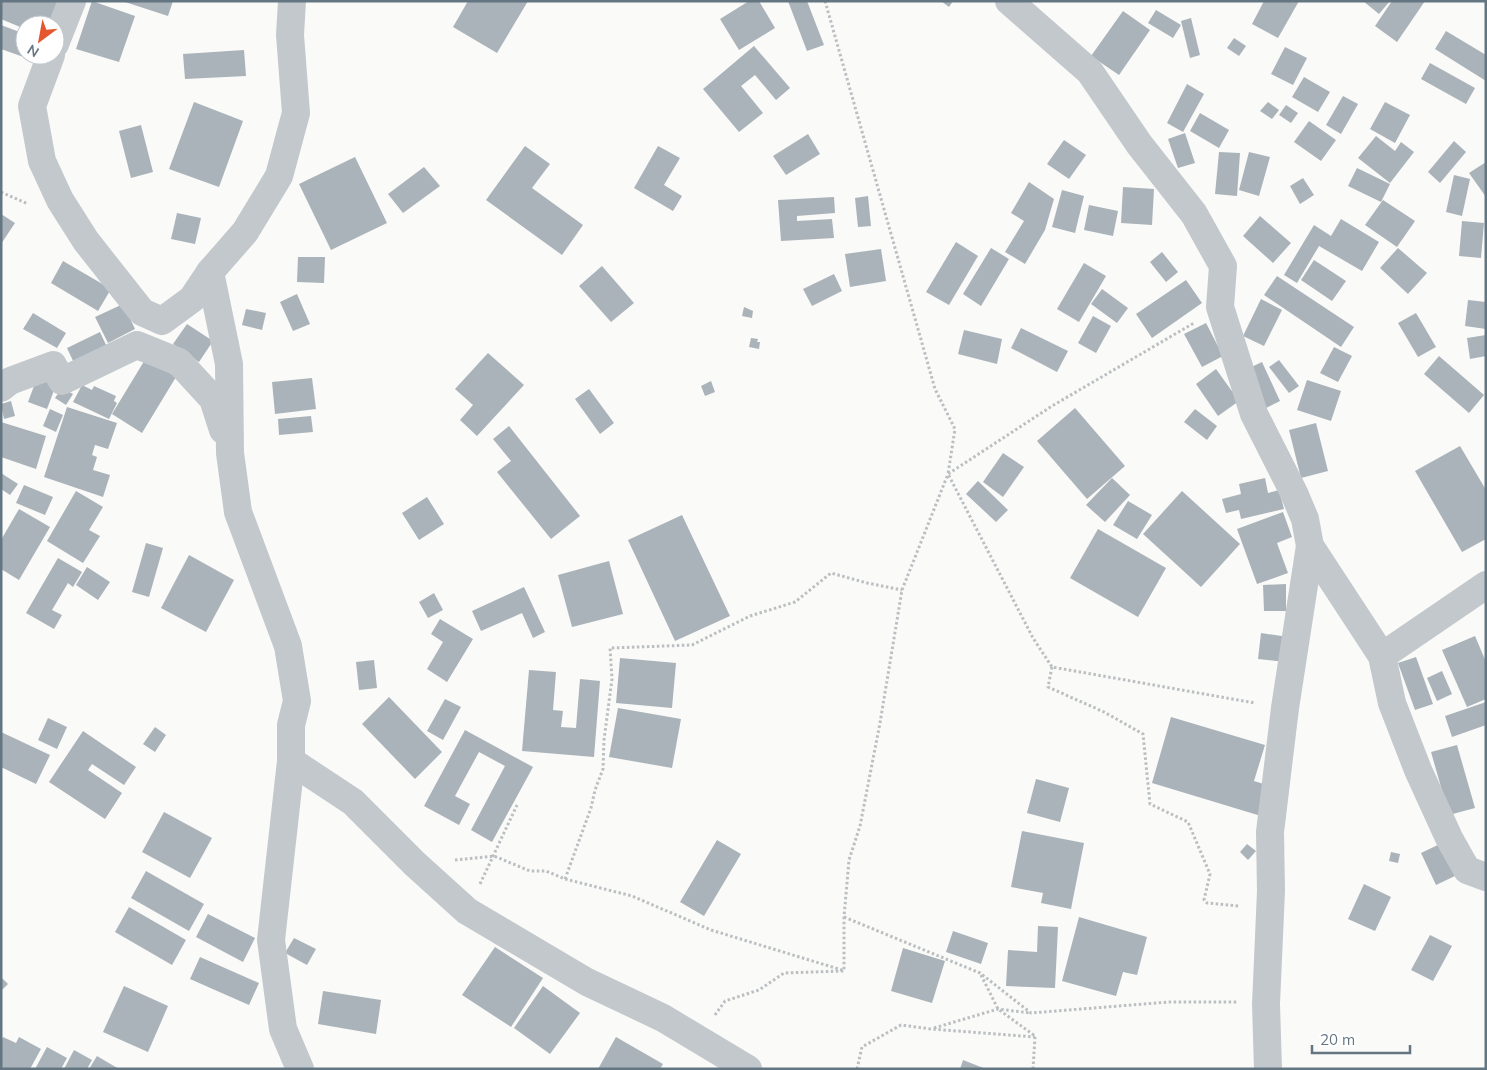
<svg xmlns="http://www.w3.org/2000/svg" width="1487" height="1070" viewBox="0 0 1487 1070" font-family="Mulish,sans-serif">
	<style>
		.building { fill: #aab3b9 }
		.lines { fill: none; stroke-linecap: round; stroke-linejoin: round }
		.path { stroke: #bbbfc2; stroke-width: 3; stroke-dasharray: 2.5 2.5; stroke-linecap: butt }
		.minor { stroke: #c3c8cc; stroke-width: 28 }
	</style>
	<rect width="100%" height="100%" fill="#fafaf8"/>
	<!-- building -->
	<g class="building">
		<polygon points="1,1 64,1 54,25 25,25 25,29 1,19"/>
		<polygon points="92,1 135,16 119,62 76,49"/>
		<polygon points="122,1 173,1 168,16"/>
		<polygon points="468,1 528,1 497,53 453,27"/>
		<polygon points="749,1 759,1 775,28 739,50 720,19"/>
		<polygon points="788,1 807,1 824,45 807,51"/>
		<polygon points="941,1 953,1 949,7"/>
		<polygon points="1264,1 1299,1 1278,38 1252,24"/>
		<polygon points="1363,1 1390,1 1379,14"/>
		<polygon points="1392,1 1425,1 1397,42 1375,26"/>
		<polygon points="1156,10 1181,25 1173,38 1148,23"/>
		<polygon points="1123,11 1150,30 1119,75 1091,56"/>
		<polygon points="1191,18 1200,55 1190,58 1181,21"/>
		<polygon points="1,25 25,34 25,55 34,55 32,60 1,49"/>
		<polygon points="1446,31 1486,55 1486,81 1435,49"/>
		<polygon points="1234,38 1246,46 1239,56 1227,48"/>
		<polygon points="754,46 790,88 776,100 755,75 741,86 763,113 739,132 703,89"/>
		<polygon points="1285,47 1307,58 1293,85 1271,74"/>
		<polygon points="244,50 246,76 185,79 183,54"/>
		<polygon points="1430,63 1475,88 1466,104 1421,79"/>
		<polygon points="1304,77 1330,92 1318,112 1292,97"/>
		<polygon points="1187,84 1204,94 1183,132 1167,123"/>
		<polygon points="1343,96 1358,104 1341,134 1326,125"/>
		<polygon points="194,102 243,121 219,187 169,169"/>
		<polygon points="1268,102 1279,110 1272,119 1260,111"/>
		<polygon points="1385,102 1410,115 1395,143 1370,129"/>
		<polygon points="1286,105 1298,113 1291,123 1279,115"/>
		<polygon points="1200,113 1229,130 1219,148 1190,131"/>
		<polygon points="1309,121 1336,140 1321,161 1294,142"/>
		<polygon points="141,125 153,172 131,178 119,131"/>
		<polygon points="1185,133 1195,163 1178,168 1168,139"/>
		<polygon points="808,134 820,154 786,175 773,156"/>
		<polygon points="1376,136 1395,151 1401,142 1414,152 1390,183 1358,158"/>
		<polygon points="1064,140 1086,155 1069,179 1047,164"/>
		<polygon points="1454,141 1466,152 1440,183 1428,172"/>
		<polygon points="525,146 550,164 532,188 583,225 562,255 486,200"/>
		<polygon points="658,146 680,158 664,185 682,196 673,211 634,188"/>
		<polygon points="1219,152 1240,153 1237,196 1215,194"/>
		<polygon points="1249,152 1270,157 1259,196 1239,190"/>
		<polygon points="355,157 387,223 331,250 299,184"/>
		<polygon points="1486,162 1486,197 1469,173"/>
		<polygon points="424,167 440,186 403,213 388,194"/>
		<polygon points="1357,168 1390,184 1381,202 1348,186"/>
		<polygon points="1454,175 1470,179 1462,216 1446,212"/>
		<polygon points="1303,178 1314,195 1300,204 1290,186"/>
		<polygon points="1029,182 1054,199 1045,230 1025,264 1005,252 1024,221 1011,213"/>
		<polygon points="1123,187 1154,189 1152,225 1121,223"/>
		<polygon points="1062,190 1084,196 1075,233 1052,227"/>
		<polygon points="868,196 871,226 858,227 855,198"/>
		<polygon points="834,197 835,213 797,216 797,221 832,219 834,238 781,241 778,200"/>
		<polygon points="1383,200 1415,221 1397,247 1365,225"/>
		<polygon points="1089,205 1118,211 1113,236 1084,230"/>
		<polygon points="177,213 201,218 195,244 171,239"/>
		<polygon points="1,214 15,223 1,244"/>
		<polygon points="1260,216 1291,243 1273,263 1243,236"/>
		<polygon points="1341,219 1379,242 1362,271 1319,246 1297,283 1284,275 1314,225 1331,236"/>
		<polygon points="1462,221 1484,223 1481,258 1459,256"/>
		<polygon points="956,242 978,256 949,305 926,292"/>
		<polygon points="991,248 1009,259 981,306 963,294"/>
		<polygon points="1398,248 1427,273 1408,294 1380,268"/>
		<polygon points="881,249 886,281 850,287 845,254"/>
		<polygon points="1162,252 1178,272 1166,282 1150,262"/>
		<polygon points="298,257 325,257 324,283 297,282"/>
		<polygon points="1314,260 1346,281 1332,301 1301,280"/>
		<polygon points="63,261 111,289 98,311 51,283"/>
		<polygon points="1084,263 1106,276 1079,322 1057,309"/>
		<polygon points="602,266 634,303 611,322 579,286"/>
		<polygon points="834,274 842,291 812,306 803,289"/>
		<polygon points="1277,276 1354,327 1341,347 1264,295"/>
		<polygon points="1186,280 1202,303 1152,338 1136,314"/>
		<polygon points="1102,289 1128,308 1117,323 1091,304"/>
		<polygon points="297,294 310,324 293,331 280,302"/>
		<polygon points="1261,299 1282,310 1264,346 1243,336"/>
		<polygon points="1468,300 1486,302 1486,329 1465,326"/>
		<polygon points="123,304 135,329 108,343 95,317"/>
		<polygon points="744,307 753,311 752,318 742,316"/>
		<polygon points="246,309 266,313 262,330 242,325"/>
		<polygon points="33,313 66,333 57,348 23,329"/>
		<polygon points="1416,313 1436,347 1418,357 1398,323"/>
		<polygon points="1093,316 1111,326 1096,353 1078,343"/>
		<polygon points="1206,323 1223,356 1202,367 1184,334"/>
		<polygon points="187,324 213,341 199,362 173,344"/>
		<polygon points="1021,328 1068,351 1057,372 1011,348"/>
		<polygon points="964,330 1002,339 997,364 958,354"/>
		<polygon points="100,332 107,347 74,363 67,348"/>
		<polygon points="1486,335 1486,356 1470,359 1467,338"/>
		<polygon points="751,338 758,339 757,342 760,342 759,349 749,347"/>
		<polygon points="1334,347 1352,356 1338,382 1320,373"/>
		<polygon points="488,353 524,385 477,436 460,420 473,405 455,389"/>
		<polygon points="1439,356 1484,395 1469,413 1424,374"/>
		<polygon points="146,358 176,377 142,433 112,414"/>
		<polygon points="1279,360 1299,386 1289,393 1269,367"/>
		<polygon points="1262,362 1280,401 1262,410 1243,371"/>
		<polygon points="1216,369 1239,401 1218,416 1196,384"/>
		<polygon points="37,378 56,385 47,409 28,402"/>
		<polygon points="312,378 316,409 275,414 272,382"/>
		<polygon points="1307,380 1341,391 1331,421 1297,410"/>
		<polygon points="711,381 715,392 705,396 701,386"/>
		<polygon points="82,385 92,390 94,386 116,396 114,401 117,403 109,419 73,402"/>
		<polygon points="62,388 73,394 66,405 55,398"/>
		<polygon points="589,389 614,423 600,434 575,399"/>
		<polygon points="11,401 15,416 4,419 1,404"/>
		<polygon points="67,407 117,423 108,449 95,445 92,455 97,457 93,470 110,475 103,497 44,477"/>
		<polygon points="1075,408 1125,466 1087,499 1037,441"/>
		<polygon points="50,409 63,415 56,432 43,426"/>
		<polygon points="1195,409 1217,426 1207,440 1184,422"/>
		<polygon points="311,416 313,432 279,435 278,419"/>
		<polygon points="1,422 46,436 36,469 1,457"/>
		<polygon points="1316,423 1328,471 1301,478 1289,430"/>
		<polygon points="509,426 580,516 551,539 497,472 511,461 493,439"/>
		<polygon points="1460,446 1486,490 1486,539 1462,552 1415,471"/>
		<polygon points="1003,453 1024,467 1003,497 983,482"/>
		<polygon points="1,473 18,484 10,495 1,489"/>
		<polygon points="1112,478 1130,495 1105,522 1086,505"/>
		<polygon points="1265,478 1268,493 1279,490 1284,509 1241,519 1239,510 1226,513 1222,499 1241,494 1239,484"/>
		<polygon points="978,481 1008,510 996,522 966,494"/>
		<polygon points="24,485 53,497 45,515 16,503"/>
		<polygon points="76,491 103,507 89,530 100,536 83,563 47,541"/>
		<polygon points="1182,491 1240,544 1201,587 1143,534"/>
		<polygon points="427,497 444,524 419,540 402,513"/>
		<polygon points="1128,501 1152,515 1137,539 1113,525"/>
		<polygon points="19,509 50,527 19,580 1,569 1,540"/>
		<polygon points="1283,512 1292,537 1277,543 1288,573 1257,584 1237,529"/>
		<polygon points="682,515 730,616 675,641 628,540"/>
		<polygon points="1098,529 1166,568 1138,617 1070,578"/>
		<polygon points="146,543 163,548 149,597 132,592"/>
		<polygon points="189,555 234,580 206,632 161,608"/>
		<polygon points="58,558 82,572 73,587 68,583 52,610 62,615 54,629 26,613"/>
		<polygon points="609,561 623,614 572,627 558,575"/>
		<polygon points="87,567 110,582 98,600 76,585"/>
		<polygon points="1286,584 1286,611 1264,611 1263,585"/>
		<polygon points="524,587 545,632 533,638 522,613 481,631 472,611"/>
		<polygon points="434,593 443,610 428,618 419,602"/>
		<polygon points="440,619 473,639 447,682 427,669 443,642 431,634"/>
		<polygon points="1261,633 1288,637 1285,662 1258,659"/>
		<polygon points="1475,636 1486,662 1486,699 1467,707 1442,650"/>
		<polygon points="1416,657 1433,704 1415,710 1398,663"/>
		<polygon points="620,658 676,663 672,708 616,703"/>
		<polygon points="374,660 377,688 359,690 356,662"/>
		<polygon points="529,670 556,672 553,710 563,711 561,727 576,728 580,679 600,681 594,757 522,751"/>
		<polygon points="1442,671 1452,694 1437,701 1427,678"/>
		<polygon points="389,697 442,752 415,779 362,724"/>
		<polygon points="445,699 461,707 443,740 427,731"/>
		<polygon points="1486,702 1486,725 1452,737 1445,716"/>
		<polygon points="618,708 681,719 672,768 609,757"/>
		<polygon points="1171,717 1265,745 1254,781 1270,786 1261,816 1152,783"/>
		<polygon points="48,718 67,727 57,749 38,740"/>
		<polygon points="155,727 166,735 155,752 143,744"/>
		<polygon points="465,730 533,767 492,842 471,830 505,766 479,752 455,796 470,804 459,825 424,806"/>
		<polygon points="83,731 136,767 124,785 92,764 88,770 122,793 105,819 49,782"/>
		<polygon points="1,732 50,755 36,784 1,767"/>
		<polygon points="1457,745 1475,808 1449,815 1431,752"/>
		<polygon points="1036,779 1069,788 1060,822 1027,813"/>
		<polygon points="164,812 212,838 190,878 142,852"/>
		<polygon points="1022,831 1084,843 1071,909 1041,903 1043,893 1011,887"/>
		<polygon points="717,840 741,854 704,916 680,902"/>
		<polygon points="1442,843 1457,875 1436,885 1421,853"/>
		<polygon points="1247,844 1256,851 1248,860 1240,852"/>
		<polygon points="1391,852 1400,854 1398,863 1389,861"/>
		<polygon points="146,871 204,904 189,931 131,898"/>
		<polygon points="1364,884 1391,897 1375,931 1348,919"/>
		<polygon points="129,907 186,940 172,965 115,932"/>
		<polygon points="208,914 255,938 243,962 196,937"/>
		<polygon points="1079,917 1147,937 1137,975 1123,972 1116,996 1062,981"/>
		<polygon points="1038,926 1058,927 1055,988 1006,986 1008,950 1037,952"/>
		<polygon points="953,931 988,943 981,964 946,952"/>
		<polygon points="1430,935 1452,946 1433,981 1411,970"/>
		<polygon points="294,938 316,949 307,965 285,953"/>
		<polygon points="495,947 543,978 511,1027 462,995"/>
		<polygon points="903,948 945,961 932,1003 891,991"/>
		<polygon points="200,957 259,983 249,1005 190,979"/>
		<polygon points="1,977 8,984 1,991"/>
		<polygon points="124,986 168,1006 148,1052 103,1032"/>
		<polygon points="543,986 580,1013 550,1054 514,1028"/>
		<polygon points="323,991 381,1000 376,1034 318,1024"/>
		<polygon points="3,1037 16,1043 19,1037 41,1049 30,1069 1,1069 1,1041"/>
		<polygon points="616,1037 663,1064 660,1069 598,1069"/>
		<polygon points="47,1047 67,1058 61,1069 35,1069"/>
		<polygon points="74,1050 92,1060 87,1069 64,1069"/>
		<polygon points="97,1056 119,1069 89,1069"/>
		<polygon points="963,1060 986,1069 960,1069"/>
	</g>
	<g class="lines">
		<!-- path -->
		<g class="path">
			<polyline points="825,1 935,389 955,429 948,474 1033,638 1052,667 1255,703"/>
			<polyline points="1,192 28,204"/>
			<polyline points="1052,667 1048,687 1104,712 1143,734 1150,804 1188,822 1210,874 1204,900 1207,903 1239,906"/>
			<polyline points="455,860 494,856 530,871 546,871 565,879 632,896 711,930 842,970"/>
			<polyline points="565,879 591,808 595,790 603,769 604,740 612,679 610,648 692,645 750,616 795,602 831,573 867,583 902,590"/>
			<polyline points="480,884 517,805"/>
			<polyline points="844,917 980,973 1031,1013 1169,1002 1237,1002"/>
			<polyline points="981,975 998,1009 1035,1036"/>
			<polyline points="715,1015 725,1001 759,990 784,973 844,971 844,917 849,860 860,826 880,723 902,590 948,474 1052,406 1194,323"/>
			<polyline points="934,1028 998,1009 1030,1013"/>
			<polyline points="857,1069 862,1047 901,1025 931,1029 1035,1037"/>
			<polyline points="1033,1069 1035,1037"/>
		</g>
		<!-- minor -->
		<g class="minor">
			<polyline points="292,1 290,35 296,113 279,176 245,232 210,272 229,364 230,453 238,512 288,646 297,701 291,725 291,761 353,802 415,864 467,911 587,982 663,1018 748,1069"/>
			<polyline points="1009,1 1090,72 1139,144 1194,214 1223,266 1220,307 1254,414 1294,493 1305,519 1310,546 1382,656 1392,703 1418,770 1449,838 1467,870 1486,877"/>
			<polyline points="55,44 72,1"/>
			<polyline points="51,55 32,106 42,161 60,200 86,241 142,312 162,321 192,299 210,272"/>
			<polyline points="1,388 10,381 53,365 62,381 137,345 179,362 213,399 223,430"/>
			<polyline points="1382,656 1486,585"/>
			<polyline points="291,761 271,940 283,1029 300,1069"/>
			<polyline points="1268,1069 1266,1004 1271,891 1270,832 1285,708 1310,546"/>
		</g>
	</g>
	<!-- border -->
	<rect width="1487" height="1070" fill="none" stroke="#657683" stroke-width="5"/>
	<!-- north arrow -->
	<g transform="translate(40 40) rotate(212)"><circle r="24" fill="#ffffff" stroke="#c1c8cd"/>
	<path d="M0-4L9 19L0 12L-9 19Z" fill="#e4572e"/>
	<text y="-8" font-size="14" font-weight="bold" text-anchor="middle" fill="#657683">N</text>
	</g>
	<!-- scale -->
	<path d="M1312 1045v8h98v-8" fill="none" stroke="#657683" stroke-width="2.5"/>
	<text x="1320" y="1045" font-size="15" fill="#657683" stroke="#ffffff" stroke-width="4" paint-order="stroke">20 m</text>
</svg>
